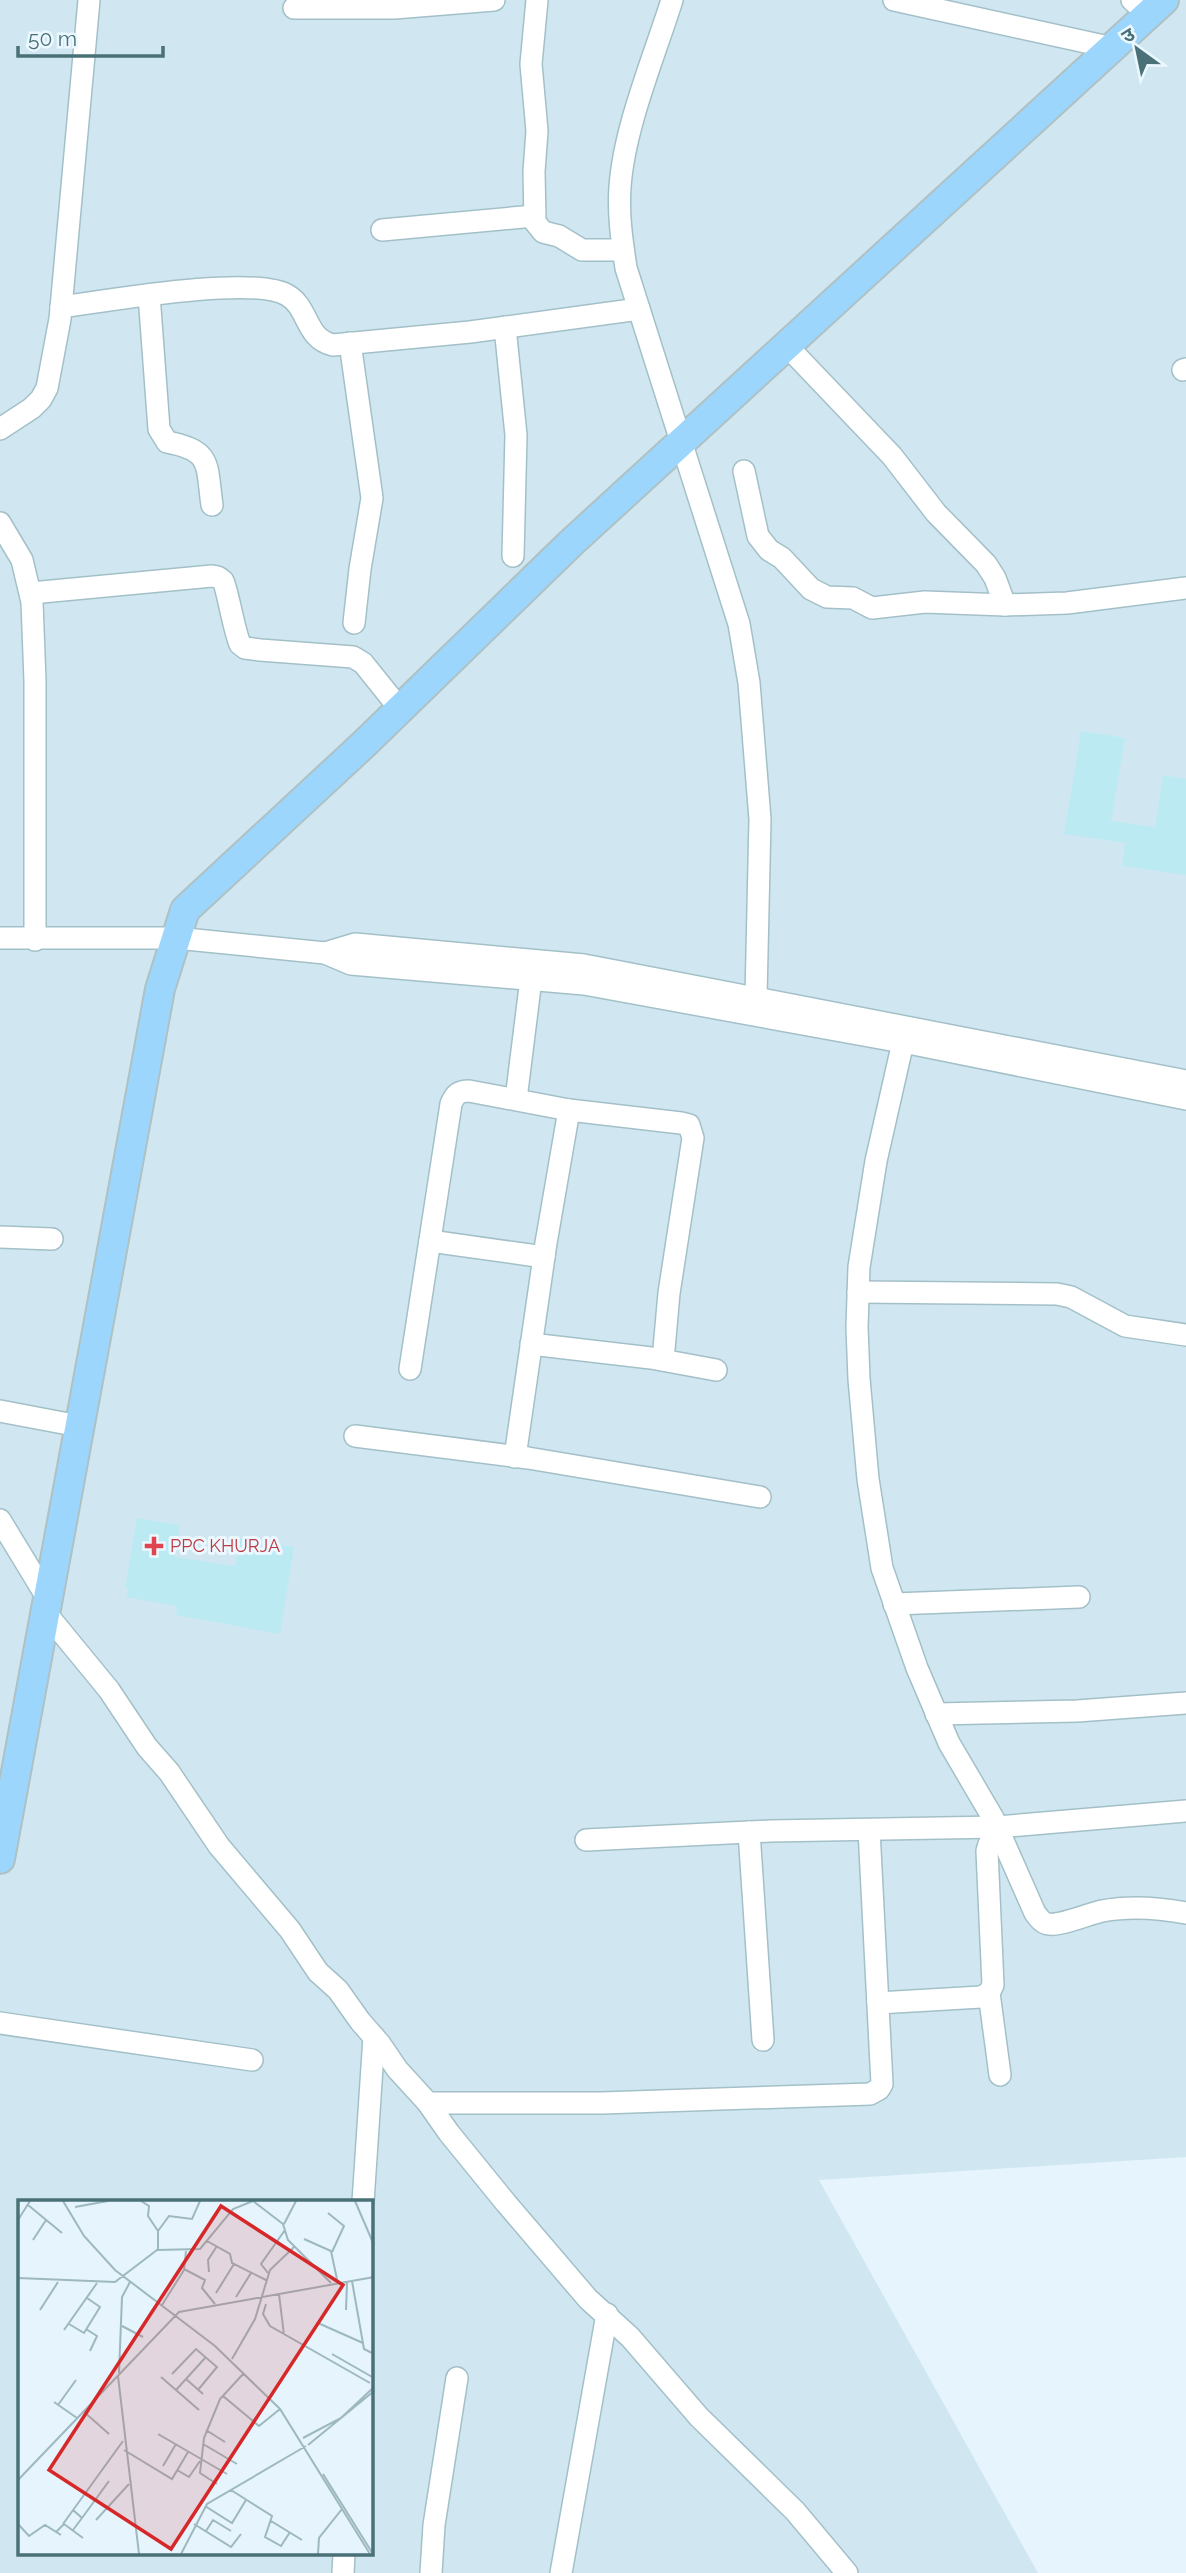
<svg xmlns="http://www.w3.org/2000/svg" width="1186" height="2573" viewBox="0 0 1186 2573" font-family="Raleway,'Noto Sans Devanagari',sans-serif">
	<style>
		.residential { fill: #d0e7f2; fill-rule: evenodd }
		.building { fill: #bceaf3 }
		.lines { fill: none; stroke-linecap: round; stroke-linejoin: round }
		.minor-casing { stroke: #a3c0c8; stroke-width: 24 }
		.major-casing { stroke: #afc1c3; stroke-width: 32 }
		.minor { stroke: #fff; stroke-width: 21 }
		.major { stroke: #9cd6fd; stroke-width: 28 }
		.health-dot { fill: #e0444e; stroke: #ecf8ff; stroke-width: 2.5 }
		.labels { text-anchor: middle; stroke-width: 6; stroke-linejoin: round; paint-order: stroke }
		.health-label { font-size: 18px; fill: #be3a42; stroke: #ecf8ff; text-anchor: start }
		.inset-road { fill: none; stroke: #9eb8bf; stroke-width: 2 }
		.view { fill: #d62828; fill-opacity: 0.15; stroke: #d62828; stroke-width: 3.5 }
		.inset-edge { fill: none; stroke: #497177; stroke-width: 3.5 }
	</style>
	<rect width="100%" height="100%" fill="#e5f4fd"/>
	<!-- residential -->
	<path class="residential" d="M0,0H1186V2157L819,2180L1038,2573H0ZM19,2202H371V2554H19Z"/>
	<!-- building -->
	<g class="building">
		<polygon points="1081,731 1125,738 1111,821 1155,827 1163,775 1186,779 1186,875 1122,866 1125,843 1064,834"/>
		<polygon points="137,1518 180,1525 175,1557 235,1566 240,1538 294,1547 280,1634 176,1615 177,1606 126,1597 128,1588 125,1587"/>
	</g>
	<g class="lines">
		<!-- minor casing -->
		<g class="minor-casing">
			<g id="minor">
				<polyline points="537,0 531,64 537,131 534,171 535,222 543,232 559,236 582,250 623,250"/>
				<path d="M672,0C654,57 624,128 620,187C618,215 622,241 626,268L739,624L749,683L760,819L756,997"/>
				<polyline points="894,0 1113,48"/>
				<polyline points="1132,0 1148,14"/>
				<polyline points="294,8 394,8 494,0"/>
				<polyline points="382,230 534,216"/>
				<path d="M149,295L159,429L167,442C213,451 206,464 212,505"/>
				<path d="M61,307C106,301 252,275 287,295C309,307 305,339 333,345L470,332L639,309"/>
				<polyline points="505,327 516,435 513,556"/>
				<polyline points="350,343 372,498 360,569 354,623"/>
				<polyline points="787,346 892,456 936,513 986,564 995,578 1005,605"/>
				<polyline points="1183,370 1186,369"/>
				<polyline points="0,429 32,408 41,399 47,388 60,319 89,0"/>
				<polyline points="744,471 758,536 769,550 782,558 811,589 827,597 853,598 872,608 925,602 1005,605 1067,603 1186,588"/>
				<polyline points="0,523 22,560 32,602 35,681 35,940"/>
				<path d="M31,593L212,576C218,577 219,577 223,581C227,587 234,631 240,644L245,648L260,650L353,657L363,663L400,709"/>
				<polyline points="0,938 176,938 325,953 351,964 584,984 913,1044 1186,1099"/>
				<polyline points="325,953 355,944 584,965 1186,1081"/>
				<path d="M903,1042L876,1161L859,1267L857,1327L859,1379L868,1479L882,1568L917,1668L949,1743L993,1818L1035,1913C1038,1917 1042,1923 1048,1924C1061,1926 1088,1914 1102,1911C1128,1906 1160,1908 1186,1913"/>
				<polyline points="516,1099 531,979"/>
				<polyline points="0,1237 52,1239"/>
				<polyline points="430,1241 544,1257"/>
				<polyline points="858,1292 1057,1294 1071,1297 1125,1326 1186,1335"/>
				<polyline points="531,1344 651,1358 716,1370"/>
				<path d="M410,1369L451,1104C455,1094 459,1091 469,1091L569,1110L681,1123L689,1125L693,1138L669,1293L663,1360"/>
				<polyline points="0,1411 79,1426"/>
				<polyline points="355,1436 528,1458 760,1497"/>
				<polyline points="515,1457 546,1243 569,1110"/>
				<polyline points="0,1520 48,1599"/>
				<polyline points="894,1604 1079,1597"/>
				<polyline points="45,1612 109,1690 147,1747 169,1772 219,1846 290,1930 318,1972 338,1990 360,2021 380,2044 397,2069 428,2103 449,2133 506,2203 588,2299 630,2337 699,2417 795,2511 847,2573"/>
				<polyline points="936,1714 1077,1711 1186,1703"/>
				<polyline points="749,1832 763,2040"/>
				<polyline points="586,1840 770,1831 997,1827 1186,1811"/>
				<polyline points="989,1993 1000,2075"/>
				<polyline points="878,2003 981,1997 989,1993 993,1985 987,1851 989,1844 1000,1835"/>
				<polyline points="0,2023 252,2060"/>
				<polyline points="428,2103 602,2103 870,2094 879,2089 882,2084 869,1830"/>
				<polyline points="363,2202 374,2037"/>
				<polyline points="343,2573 344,2554"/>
				<polyline points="431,2573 434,2525 457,2378"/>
				<polyline points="561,2573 607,2314"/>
			</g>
		</g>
		<!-- major casing -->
		<g class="major-casing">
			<polyline id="major" points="0,1859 160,989 185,910 364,744 571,543 1164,0"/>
		</g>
		<!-- minor -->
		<use href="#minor" class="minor"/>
		<!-- major -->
		<use href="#major" class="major"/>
	</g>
	<!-- markers -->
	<path class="health-dot" d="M150.5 1535.5h7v7h7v7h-7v7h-7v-7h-7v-7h7z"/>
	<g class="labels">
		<!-- health labels -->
		<g class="health-label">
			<text x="170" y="1552">PPC KHURJA</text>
		</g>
	</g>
	<!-- overview -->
	<g transform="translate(18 2200)">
		<rect width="355" height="355" fill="#e5f4fd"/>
		<path class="inset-road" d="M45,1L66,36L97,70L197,146L262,209L352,354M123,1L131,6L130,16L140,31V49M337,1L356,45M10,5L44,33M57,7L90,1M310,13L326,26L314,52M0,20L12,1M266,24L278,1M233,26L258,41M140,31L151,16L174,19L182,1M286,39L313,51L320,84M15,40L28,20M189,41L212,54L214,63L248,80M166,69L187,80L184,88L197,104M191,72L190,60L199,46M250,73L243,64L267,30M0,78L97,82L139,50L182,49L215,9L235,1L265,24L270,40L313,83M334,81L346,149L356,154M198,93L216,64M261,94L266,135M218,97L233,73M248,104L245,114L252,126L352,183M144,105L166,70L168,51M22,110L40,82M328,110L329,83M300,123L345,143M51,124L66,133L82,107L69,98M104,126L125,137M68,129L79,136L72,151M46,130L79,83M314,154L356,178M214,159L237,119L252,70L276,47M101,173L104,97L112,82M154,174L178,149L199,167L180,190M100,176L121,354M143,177L181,210M168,179L185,194M158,190L187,158M205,196L241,226L262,209M36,202L59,218M40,205L58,180M65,211L91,234M188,230L207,242M140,234L209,274M285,238L323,218L356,187M185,244L219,264M290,245L356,191M106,250L154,279L170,252M145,266L158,244M159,270L171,277L182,261M305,274L355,354M0,280L161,112L356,77M199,284L182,273L186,238L202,199L226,173M213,290L254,316L247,337L263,346L272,332M187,306L214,323L228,300M55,310L64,318L55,330M64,318L91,281M78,320L111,284M253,321L284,340M0,324L11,336L27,325L43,335M45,324L105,241M176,324L213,347L223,334M188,331L195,320L213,331M38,332L46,324L65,338M163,354L189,304L288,246M300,354L301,338L324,309"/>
		<path class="view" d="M203,6L325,85L153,349L31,270Z"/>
		<rect width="355" height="355" class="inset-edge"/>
	</g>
	<!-- north arrow -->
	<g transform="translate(1137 49) rotate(327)" stroke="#ecf8ff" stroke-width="5" paint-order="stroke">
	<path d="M0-5L12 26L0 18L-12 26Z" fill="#497177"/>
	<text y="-10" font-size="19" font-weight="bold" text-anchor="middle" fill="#497177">उ</text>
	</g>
	<!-- scale -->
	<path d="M18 46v10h145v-10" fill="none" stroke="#497177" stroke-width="3.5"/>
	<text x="28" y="46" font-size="21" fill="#497177" stroke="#ecf8ff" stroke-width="5" paint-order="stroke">50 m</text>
</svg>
